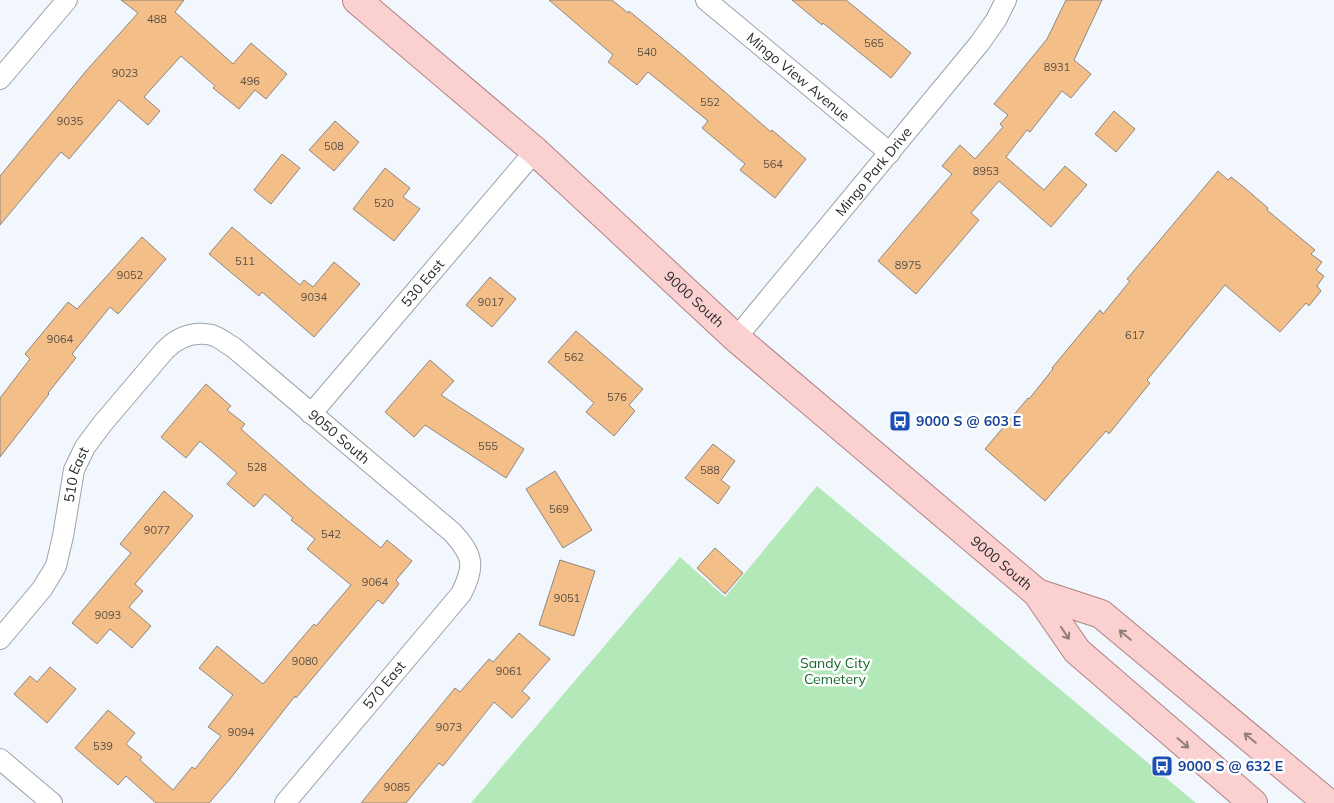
<svg xmlns="http://www.w3.org/2000/svg" width="1334" height="803" viewBox="0 0 1334 803" font-family="Mulish,sans-serif">
	<style>
		.green { fill: #b3e8b8 }
		.building { fill: #f3be88; stroke: #8d8882 }
		.lines { fill: none; stroke-linecap: round; stroke-linejoin: round }
		.street-casing { stroke: #9da2a8; stroke-width: 22 }
		.primary-casing { stroke: #b08282; stroke-width: 30 }
		.street { stroke: #fff; stroke-width: 20 }
		.primary { stroke: #fbd0d0; stroke-width: 28 }
		.oneway { stroke: #927e7e }
		.labels { text-anchor: middle; stroke-width: 5; stroke-linejoin: round; paint-order: stroke }
		.number-label { font-size: 11px; fill: #5c5044 }
		.street-label { font-size: 14px; fill: #292b2d; stroke: #fff }
		.transit-label { font-size: 14px; font-weight: bold; fill: #164399; stroke: #fff; text-anchor: start }
		.park-label { font-size: 14px; fill: #15692b; stroke: #fff }
	</style>
	<rect width="100%" height="100%" fill="#f2f7fe"/>
	<!-- green -->
	<polygon class="green" points="817,486 1196,803 471,803 680,557 725,597"/>
	<!-- building -->
	<g class="building">
		<polygon points="121,0 184,0 175,12 233,64 251,43 287,74 266,99 255,90 239,109 213,88 215,86 181,56 144,97 160,111 148,125 119,100 69,159 61,152 0,225 0,176 86,71 138,13"/>
		<polygon points="549,0 612,0 628,13 629,11 680,53 771,132 772,130 806,159 775,198 740,170 745,164 702,128 708,121 648,72 637,85 608,62 613,55"/>
		<polygon points="792,0 846,0 911,53 891,78 823,23 822,25"/>
		<polygon points="1066,0 1102,0 1074,60 1091,74 1071,98 1062,91 1030,132 1027,130 1006,157 1044,190 1065,166 1087,185 1051,227 999,181 971,213 979,220 916,294 878,261 952,174 942,166 960,145 975,159 1003,127 1000,124 1008,115 994,104 1047,39"/>
		<polygon points="1114,111 1135,129 1116,152 1095,134"/>
		<polygon points="335,121 359,142 334,171 309,150"/>
		<polygon points="282,154 300,168 271,204 254,190"/>
		<polygon points="385,168 410,188 403,197 420,209 394,241 353,209"/>
		<polygon points="1218,171 1228,180 1231,177 1246,189 1268,208 1267,210 1315,250 1311,254 1322,262 1316,270 1324,276 1317,286 1321,291 1309,306 1306,303 1280,332 1225,285 1147,380 1150,383 1109,434 1106,431 1045,501 985,449 1028,398 1029,399 1053,369 1052,368 1100,310 1103,314 1130,281 1127,279"/>
		<polygon points="232,227 300,285 304,280 313,287 334,262 360,284 314,337 262,292 259,296 209,254"/>
		<polygon points="142,237 166,259 118,314 110,307 72,354 76,358 48,393 49,394 0,457 0,398 30,359 25,354 68,302 77,309"/>
		<polygon points="490,277 516,299 492,327 466,305"/>
		<polygon points="576,331 643,389 629,405 635,411 614,436 586,412 594,403 548,362"/>
		<polygon points="430,360 454,381 441,395 524,449 506,478 425,425 414,437 385,412"/>
		<polygon points="206,384 231,406 227,410 245,424 241,429 314,493 381,548 387,540 412,561 396,580 399,584 383,604 378,600 296,698 295,696 230,779 209,803 156,803 126,776 118,785 75,748 108,710 135,733 126,744 142,757 140,760 173,790 192,767 195,769 221,736 208,727 233,695 199,668 217,646 263,684 314,624 316,626 351,585 307,549 315,539 291,520 293,518 265,494 254,507 227,484 237,473 200,441 186,458 161,437"/>
		<polygon points="713,444 735,461 721,480 730,487 718,504 685,478"/>
		<polygon points="555,471 592,530 563,548 526,489"/>
		<polygon points="164,491 193,516 135,584 143,591 129,607 151,626 132,648 110,629 97,644 72,623 131,553 120,544"/>
		<polygon points="715,548 743,573 725,594 697,568"/>
		<polygon points="560,560 595,571 574,636 539,625"/>
		<polygon points="519,633 550,659 522,691 530,698 512,718 494,702 443,766 439,763 406,803 361,803 455,688 460,692 489,659 493,662"/>
		<polygon points="50,667 76,689 47,723 14,694 30,676 37,682"/>
	</g>
	<g class="lines">
		<!-- street casing -->
		<g class="street-casing">
			<g id="street">
				<path id="s1" d="M706,0L890,153"/>
				<polyline points="0,79 67,0"/>
				<path id="s2" d="M736,338L979,44L996,20L1006,0"/>
				<path id="s3" d="M311,414L535,151"/>
				<path id="s4" d="M0,639L42,589L56,566L63,536L74,470L85,447L103,423L165,350C178,337 194,331 212,335C219,337 227,344 233,347L452,532C474,556 475,566 461,594L285,803"/>
				<polyline points="0,759 52,803"/>
			</g>
		</g>
		<!-- primary casing -->
		<g class="primary-casing">
			<g id="primary">
				<path id="s5" d="M357,0L535,151L736,338L1037,593L1077,651L1253,803"/>
				<polyline points="1037,593 1101,614 1328,803"/>
			</g>
		</g>
		<!-- street -->
		<use href="#street" class="street"/>
		<!-- primary -->
		<use href="#primary" class="primary"/>
	</g>
	<!-- one-way arrows -->
	<defs><path id="oneway-shaft" d="M-6 0H5M1.5-3L5.5 0L1.5 3" fill="none" stroke-width="1.6" stroke-linecap="round" stroke-linejoin="round" transform="scale(1.25)"/></defs>
	<g class="oneway">
		<use href="#oneway-shaft" transform="translate(1065 633) rotate(56)"/>
		<use href="#oneway-shaft" transform="translate(1125 635) rotate(-140)"/>
		<use href="#oneway-shaft" transform="translate(1250 738) rotate(-140)"/>
		<use href="#oneway-shaft" transform="translate(1183 743) rotate(41)"/>
	</g>
	<!-- icons -->
	<defs>
		<g id="bus-square" transform="scale(1.125)"><rect x="-9" y="-9" width="18" height="18" rx="4" fill="#1a4fb4" stroke="#fff"/><path d="M-5-6H5V4H4V6H2V4H-2V6H-4V4H-5ZM-3.5-4V0h7V-4ZM-3.5 1.2v1.5H-2V1.2ZM2 1.2v1.5H3.5V1.2Z" fill="#fff"/></g>
	</defs>
	<g fill-rule="evenodd">
		<use href="#bus-square" x="900" y="421"/>
		<use href="#bus-square" x="1162" y="766"/>
	</g>
	<g class="labels">
		<!-- number labels -->
		<g class="number-label">
			<text x="157" y="23">488</text>
			<text x="874" y="47">565</text>
			<text x="647" y="56">540</text>
			<text x="1057" y="71">8931</text>
			<text x="125" y="77">9023</text>
			<text x="250" y="85">496</text>
			<text x="710" y="106">552</text>
			<text x="70" y="125">9035</text>
			<text x="334" y="150">508</text>
			<text x="773" y="168">564</text>
			<text x="986" y="175">8953</text>
			<text x="384" y="207">520</text>
			<text x="245" y="265">511</text>
			<text x="908" y="269">8975</text>
			<text x="130" y="279">9052</text>
			<text x="314" y="301">9034</text>
			<text x="491" y="306">9017</text>
			<text x="1135" y="339">617</text>
			<text x="60" y="343">9064</text>
			<text x="574" y="361">562</text>
			<text x="617" y="401">576</text>
			<text x="488" y="450">555</text>
			<text x="257" y="471">528</text>
			<text x="710" y="474">588</text>
			<text x="559" y="513">569</text>
			<text x="157" y="534">9077</text>
			<text x="331" y="538">542</text>
			<text x="375" y="586">9064</text>
			<text x="567" y="602">9051</text>
			<text x="108" y="619">9093</text>
			<text x="305" y="665">9080</text>
			<text x="509" y="675">9061</text>
			<text x="449" y="731">9073</text>
			<text x="241" y="736">9094</text>
			<text x="103" y="750">539</text>
			<text x="397" y="791">9085</text>
		</g>
		<!-- street labels -->
		<g class="street-label">
			<text dy="5" stroke="none"><textPath href="#s1" startOffset="120">Mingo View Avenue</textPath></text>
			<text dy="5" stroke="none"><textPath href="#s2" startOffset="216">Mingo Park Drive</textPath></text>
			<text dy="5" stroke="none"><textPath href="#s3" startOffset="172">530 East</textPath></text>
			<text dy="5" stroke="none"><textPath href="#s5" startOffset="451">9000 South</textPath></text>
			<text dy="5" stroke="none"><textPath href="#s4" startOffset="556">9050 South</textPath></text>
			<text dy="5" stroke="none"><textPath href="#s4" startOffset="186">510 East</textPath></text>
			<text dy="5" stroke="none"><textPath href="#s5" startOffset="856">9000 South</textPath></text>
			<text transform="translate(384 685) rotate(-50)" y="5">570 East</text>
		</g>
		<!-- transit labels -->
		<g class="transit-label">
			<text x="916" y="426">9000 S @ 603 E</text>
			<text x="1178" y="771">9000 S @ 632 E</text>
		</g>
		<!-- park labels -->
		<g class="park-label">
			<text x="835" y="668">Sandy City<tspan x="835" dy="16">Cemetery</tspan></text>
		</g>
	</g>
</svg>
